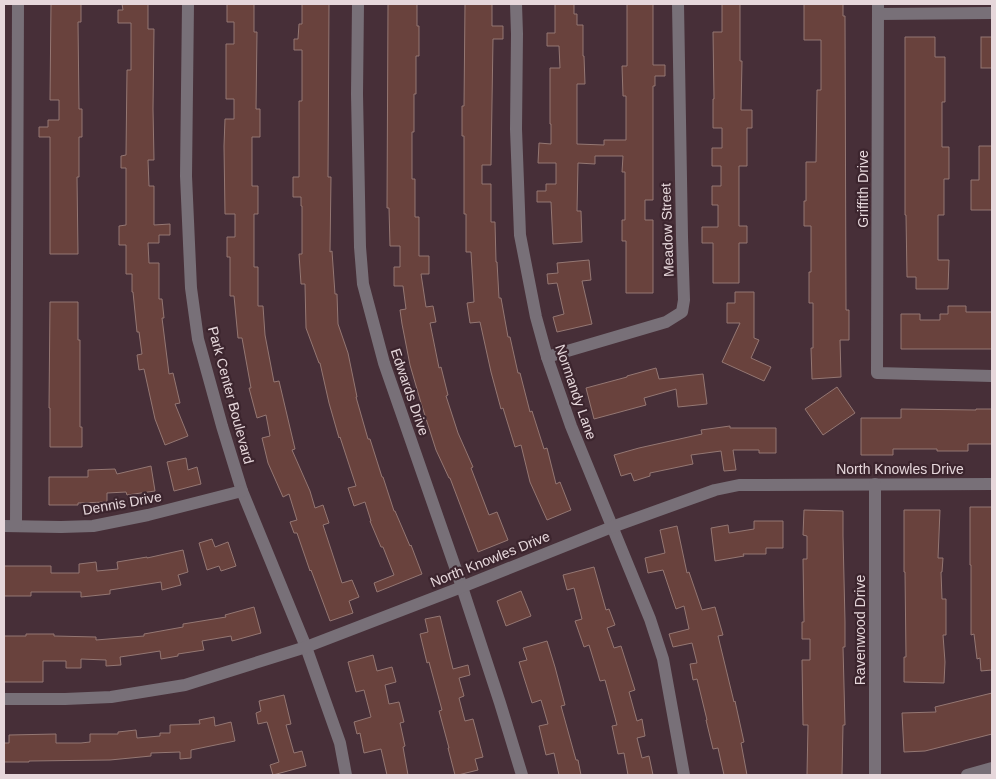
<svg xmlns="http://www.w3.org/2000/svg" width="996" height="779" viewBox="0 0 996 779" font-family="Helvetica,sans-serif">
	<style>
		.building { fill: #69423d; stroke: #947773 }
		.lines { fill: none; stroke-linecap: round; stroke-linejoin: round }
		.minor { stroke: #787078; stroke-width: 12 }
		.labels { text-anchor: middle; stroke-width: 4.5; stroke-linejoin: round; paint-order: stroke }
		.street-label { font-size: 14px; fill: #e6d7db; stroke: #3c252e }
	</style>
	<rect width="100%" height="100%" fill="#472f38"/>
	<!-- building -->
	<g class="building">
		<polygon points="51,4 81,4 81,22 78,22 79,109 82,109 82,137 79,137 79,177 77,177 78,254 50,254 50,137 39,137 39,127 48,127 48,120 59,120 59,100 50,100"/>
		<polygon points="122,4 148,4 148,29 154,29 153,109 154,160 148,160 149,186 154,186 154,225 170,224 170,235 159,235 159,243 148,243 149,263 159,263 159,299 162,299 164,318 162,318 169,374 173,373 180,403 175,404 188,436 165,445 155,419 144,369 139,370 137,355 142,354 139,332 137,332 133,292 132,292 132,274 126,274 126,245 119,245 119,226 126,225 126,168 121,168 121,156 126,155 127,70 131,70 131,23 118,23 118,10 123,10"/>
		<polygon points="227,4 254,4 254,32 257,32 256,109 260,109 260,137 252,137 252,186 258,186 258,214 254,214 254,267 258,267 258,306 263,306 265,335 274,382 279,381 295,449 292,450 310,491 315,508 323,505 329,523 323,525 342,583 352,580 359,597 349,601 353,613 330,621 311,570 310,571 297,533 294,533 290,522 297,520 289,494 283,497 268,463 262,438 270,436 266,415 257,418 249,388 251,388 242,338 238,338 234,296 230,296 230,257 227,257 227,237 235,237 235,214 225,214 224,146 225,119 234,119 234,99 226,99 226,44 234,44 234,22 227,22"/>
		<polygon points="302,4 329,4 328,177 331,177 330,252 332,251 335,294 337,294 338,324 348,353 357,397 356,397 368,439 370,439 382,477 383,477 394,511 395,511 410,546 411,545 422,574 377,592 374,583 394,575 383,547 381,547 370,521 371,521 365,502 354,506 348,488 356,486 340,437 339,438 329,403 320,363 319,363 306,328 305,284 301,284 299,254 302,254 302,206 301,206 301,197 293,197 293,177 299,177 299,101 302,101 302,50 294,50 294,39 298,39 299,24 302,24"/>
		<polygon points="388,4 417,4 417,26 419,26 419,56 416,56 416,94 414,94 414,132 412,132 412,179 415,179 415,217 419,217 419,256 429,256 429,274 421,274 426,307 433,306 436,322 430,323 439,368 441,367 448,395 446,396 458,433 473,467 471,468 489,515 497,512 508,540 478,552 450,478 449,478 436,450 421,403 410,365 402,324 400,310 406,309 403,286 394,286 394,267 400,267 400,246 390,246 389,208 387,208"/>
		<polygon points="465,4 492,4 492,26 503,26 503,39 493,39 491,165 482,165 482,184 491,184 491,222 495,222 496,262 497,262 499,298 501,298 508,337 510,337 518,373 520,373 530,412 532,411 544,449 547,448 556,484 560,482 571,510 547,520 530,482 521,445 515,447 503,408 501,409 491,372 480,322 470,323 467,303 474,302 471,252 466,252 466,214 464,214 464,136 462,136 462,106 464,106"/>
		<polygon points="555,4 574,4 574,14 577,14 577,25 583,25 583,56 584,56 585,84 577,84 577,144 604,145 604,140 626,140 626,96 623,96 622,66 627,66 627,4 653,4 653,65 665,65 665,76 655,76 655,86 653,86 653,200 645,200 645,220 653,220 653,293 626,293 626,241 622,241 622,220 625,220 625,172 622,172 623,156 595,156 595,164 578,163 577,211 581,211 582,242 553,244 551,202 537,202 537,191 546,191 546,184 556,184 556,163 538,163 539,143 551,144 551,124 550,124 550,68 560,68 559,46 547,46 547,33 555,33"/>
		<polygon points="722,4 740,4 740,61 742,61 741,110 752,110 752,128 747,128 747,166 739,166 739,226 747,226 747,243 739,243 739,283 713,283 713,243 702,243 702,227 718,227 718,205 712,205 712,186 721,186 721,166 712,166 712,148 722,148 722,128 713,128 713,99 714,99 713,32 722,32"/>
		<polygon points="804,4 843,4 843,16 845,16 846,310 849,310 849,340 840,340 841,377 812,379 811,348 813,348 813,303 809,303 809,272 811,272 811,226 804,226 804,201 806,201 806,162 816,162 817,90 821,90 821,40 804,40"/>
		<polygon points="905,37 935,37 935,57 945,57 945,102 942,102 942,147 949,147 949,179 944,179 944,215 938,215 938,260 949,260 948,289 916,289 916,277 907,277 906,215 905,215"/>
		<rect x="981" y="37" width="11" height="31"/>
		<polygon points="979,146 992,146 992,210 971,210 971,180 979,180"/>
		<polygon points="589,260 591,280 582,281 592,324 557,332 553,317 564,314 557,283 548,284 547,274 558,273 557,263"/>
		<polygon points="735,292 754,292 754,338 759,340 751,358 771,367 764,381 722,362 740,323 727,323 727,303 735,303"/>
		<polygon points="50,302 78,302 78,340 80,340 80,427 82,427 82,447 50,447 50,408 49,408"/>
		<polygon points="948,306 966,306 966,312 992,312 992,349 901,349 901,314 920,314 920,320 940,320 940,314 948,314"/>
		<polygon points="656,368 659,379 703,374 707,404 678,407 676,389 644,398 646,405 594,419 586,388 627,377 627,376"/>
		<polygon points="837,387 855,413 823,435 805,409"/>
		<polygon points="901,409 976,410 976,409 992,409 992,444 968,444 968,451 937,451 937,449 893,449 893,455 861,455 861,418 901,418"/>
		<polygon points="730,426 730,428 776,428 776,453 759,453 759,450 733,450 736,470 724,471 721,451 691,455 693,464 650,473 650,476 634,481 631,473 621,476 614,455 639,448 702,434 701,430"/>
		<polygon points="186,458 188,470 197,467 201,484 174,491 167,462"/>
		<polygon points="151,466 155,491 127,495 126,492 107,493 107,502 78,503 78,505 49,505 49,477 88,477 88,470 115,469 117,474"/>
		<polygon points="970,507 992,507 992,670 981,671 980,658 977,659 974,634 971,635 971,565 970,565"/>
		<polygon points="804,510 843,511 843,536 845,622 845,647 843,647 845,725 843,725 842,775 807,775 808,725 803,725 802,660 810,660 810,639 802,639 802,622 804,622 803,559 807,559 807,536 803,535"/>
		<polygon points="904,510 940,510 938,558 943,558 942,572 941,572 942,599 946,599 946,635 943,635 945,662 944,683 904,682 904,657 906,657 905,572 904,572"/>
		<polygon points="754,521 783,521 783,548 766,548 766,554 743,554 744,556 715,561 711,528 728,525 729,533 754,529"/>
		<polygon points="677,526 687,573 689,572 702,610 715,607 723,635 718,636 734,702 735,701 744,742 741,743 747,775 724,775 718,748 713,749 706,720 707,720 697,679 693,680 690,664 697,663 692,643 673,647 669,634 689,629 684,606 676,609 663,570 648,573 645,558 665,553 660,530"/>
		<polygon points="212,539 215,547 228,542 236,566 221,571 219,566 207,570 199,543"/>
		<polygon points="183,550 188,572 178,575 181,585 162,590 161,582 110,590 110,594 81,597 81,592 31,592 31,596 4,596 4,566 51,566 51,573 79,573 79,564 96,562 97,571 118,569 117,562 147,557 147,558"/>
		<polygon points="594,567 606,610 609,609 615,625 607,628 614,648 621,646 635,690 629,692 637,721 642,719 645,736 637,738 642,758 649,756 653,775 628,775 624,753 618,754 612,726 617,725 605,680 600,681 589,645 584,647 575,621 582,619 574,588 567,590 563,575"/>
		<polygon points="521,591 531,616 506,626 497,601"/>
		<polygon points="254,607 261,633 232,641 231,636 202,641 204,650 178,654 178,656 161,659 160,651 134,655 120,657 121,665 106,666 106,660 81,659 81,668 66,668 66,661 43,661 43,682 4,682 4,636 26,636 26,634 54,634 54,636 96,637 96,640 144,636 144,634 183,627 183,624 226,617 225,615"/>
		<polygon points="440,616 453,669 468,665 470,675 459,678 464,696 459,698 465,721 473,719 483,757 475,759 478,770 458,775 455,775 448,748 449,748 439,711 442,710 429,662 427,663 420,634 428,632 425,619"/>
		<polygon points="547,641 555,667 565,705 561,706 576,760 578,760 581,775 559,775 554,753 546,755 539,726 548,724 541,700 532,703 519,662 527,660 523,648"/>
		<polygon points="373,655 377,671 392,667 396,682 385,685 389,704 399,702 404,722 400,723 405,746 403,747 408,775 387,775 381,749 364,753 360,733 357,734 354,722 371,717 364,690 356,692 348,662"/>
		<polygon points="992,693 992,734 925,751 904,752 902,713 936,712 935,707"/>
		<polygon points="284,695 291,724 286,725 294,753 302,751 306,766 273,775 270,765 279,762 267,722 258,724 256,713 261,711 259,701"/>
		<polygon points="214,717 215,726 231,722 235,741 191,750 191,758 180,759 180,752 151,753 151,756 110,760 29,761 29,762 4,762 4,743 9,743 9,735 56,734 56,743 81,743 90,742 90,734 118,734 118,732 136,730 137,738 160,736 160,733 170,733 170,725 200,724 199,720"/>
	</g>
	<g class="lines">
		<!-- minor -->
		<g class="minor">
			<polyline points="188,4 186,176 191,288 198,339 222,426 242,491 306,647 340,743 346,775"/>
			<polyline points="358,4 357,94 360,247 363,284 384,363 462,587 500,703 522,775"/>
			<polyline points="516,4 517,34 516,129 520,235 536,317 547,357 571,426 650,619 663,659 684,775"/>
			<polyline points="878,4 877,373 992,376"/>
			<polyline points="878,14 992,13"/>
			<polyline points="547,357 666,322 682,312 684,300 682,237 678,4"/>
			<polyline points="4,526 61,527 93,526 148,515 242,491"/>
			<polyline points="16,526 18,4"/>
			<polyline points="4,699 65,699 111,697 185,685 306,647 462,587 612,527 715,490 739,485 992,484"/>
			<polyline points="875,775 875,484"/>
			<polyline points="967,775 992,768"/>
		</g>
	</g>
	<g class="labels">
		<!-- street labels -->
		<g class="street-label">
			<text transform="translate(863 189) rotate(-90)" y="5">Griffith Drive</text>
			<text transform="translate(667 230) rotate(-92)" y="5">Meadow Street</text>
			<text transform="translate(410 392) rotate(71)" y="5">Edwards Drive</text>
			<text transform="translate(576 392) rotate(71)" y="5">Normandy Lane</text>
			<text transform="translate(231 395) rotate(75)" y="5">Park Center Boulevard</text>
			<text x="900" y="474">North Knowles Drive</text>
			<text transform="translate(122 503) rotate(-10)" y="5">Dennis Drive</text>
			<text transform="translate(490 559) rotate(-22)" y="5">North Knowles Drive</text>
			<text transform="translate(860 630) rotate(-90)" y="5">Ravenwood Drive</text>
		</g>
	</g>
	<!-- border -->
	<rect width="996" height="779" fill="none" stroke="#e6d7db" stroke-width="10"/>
</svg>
